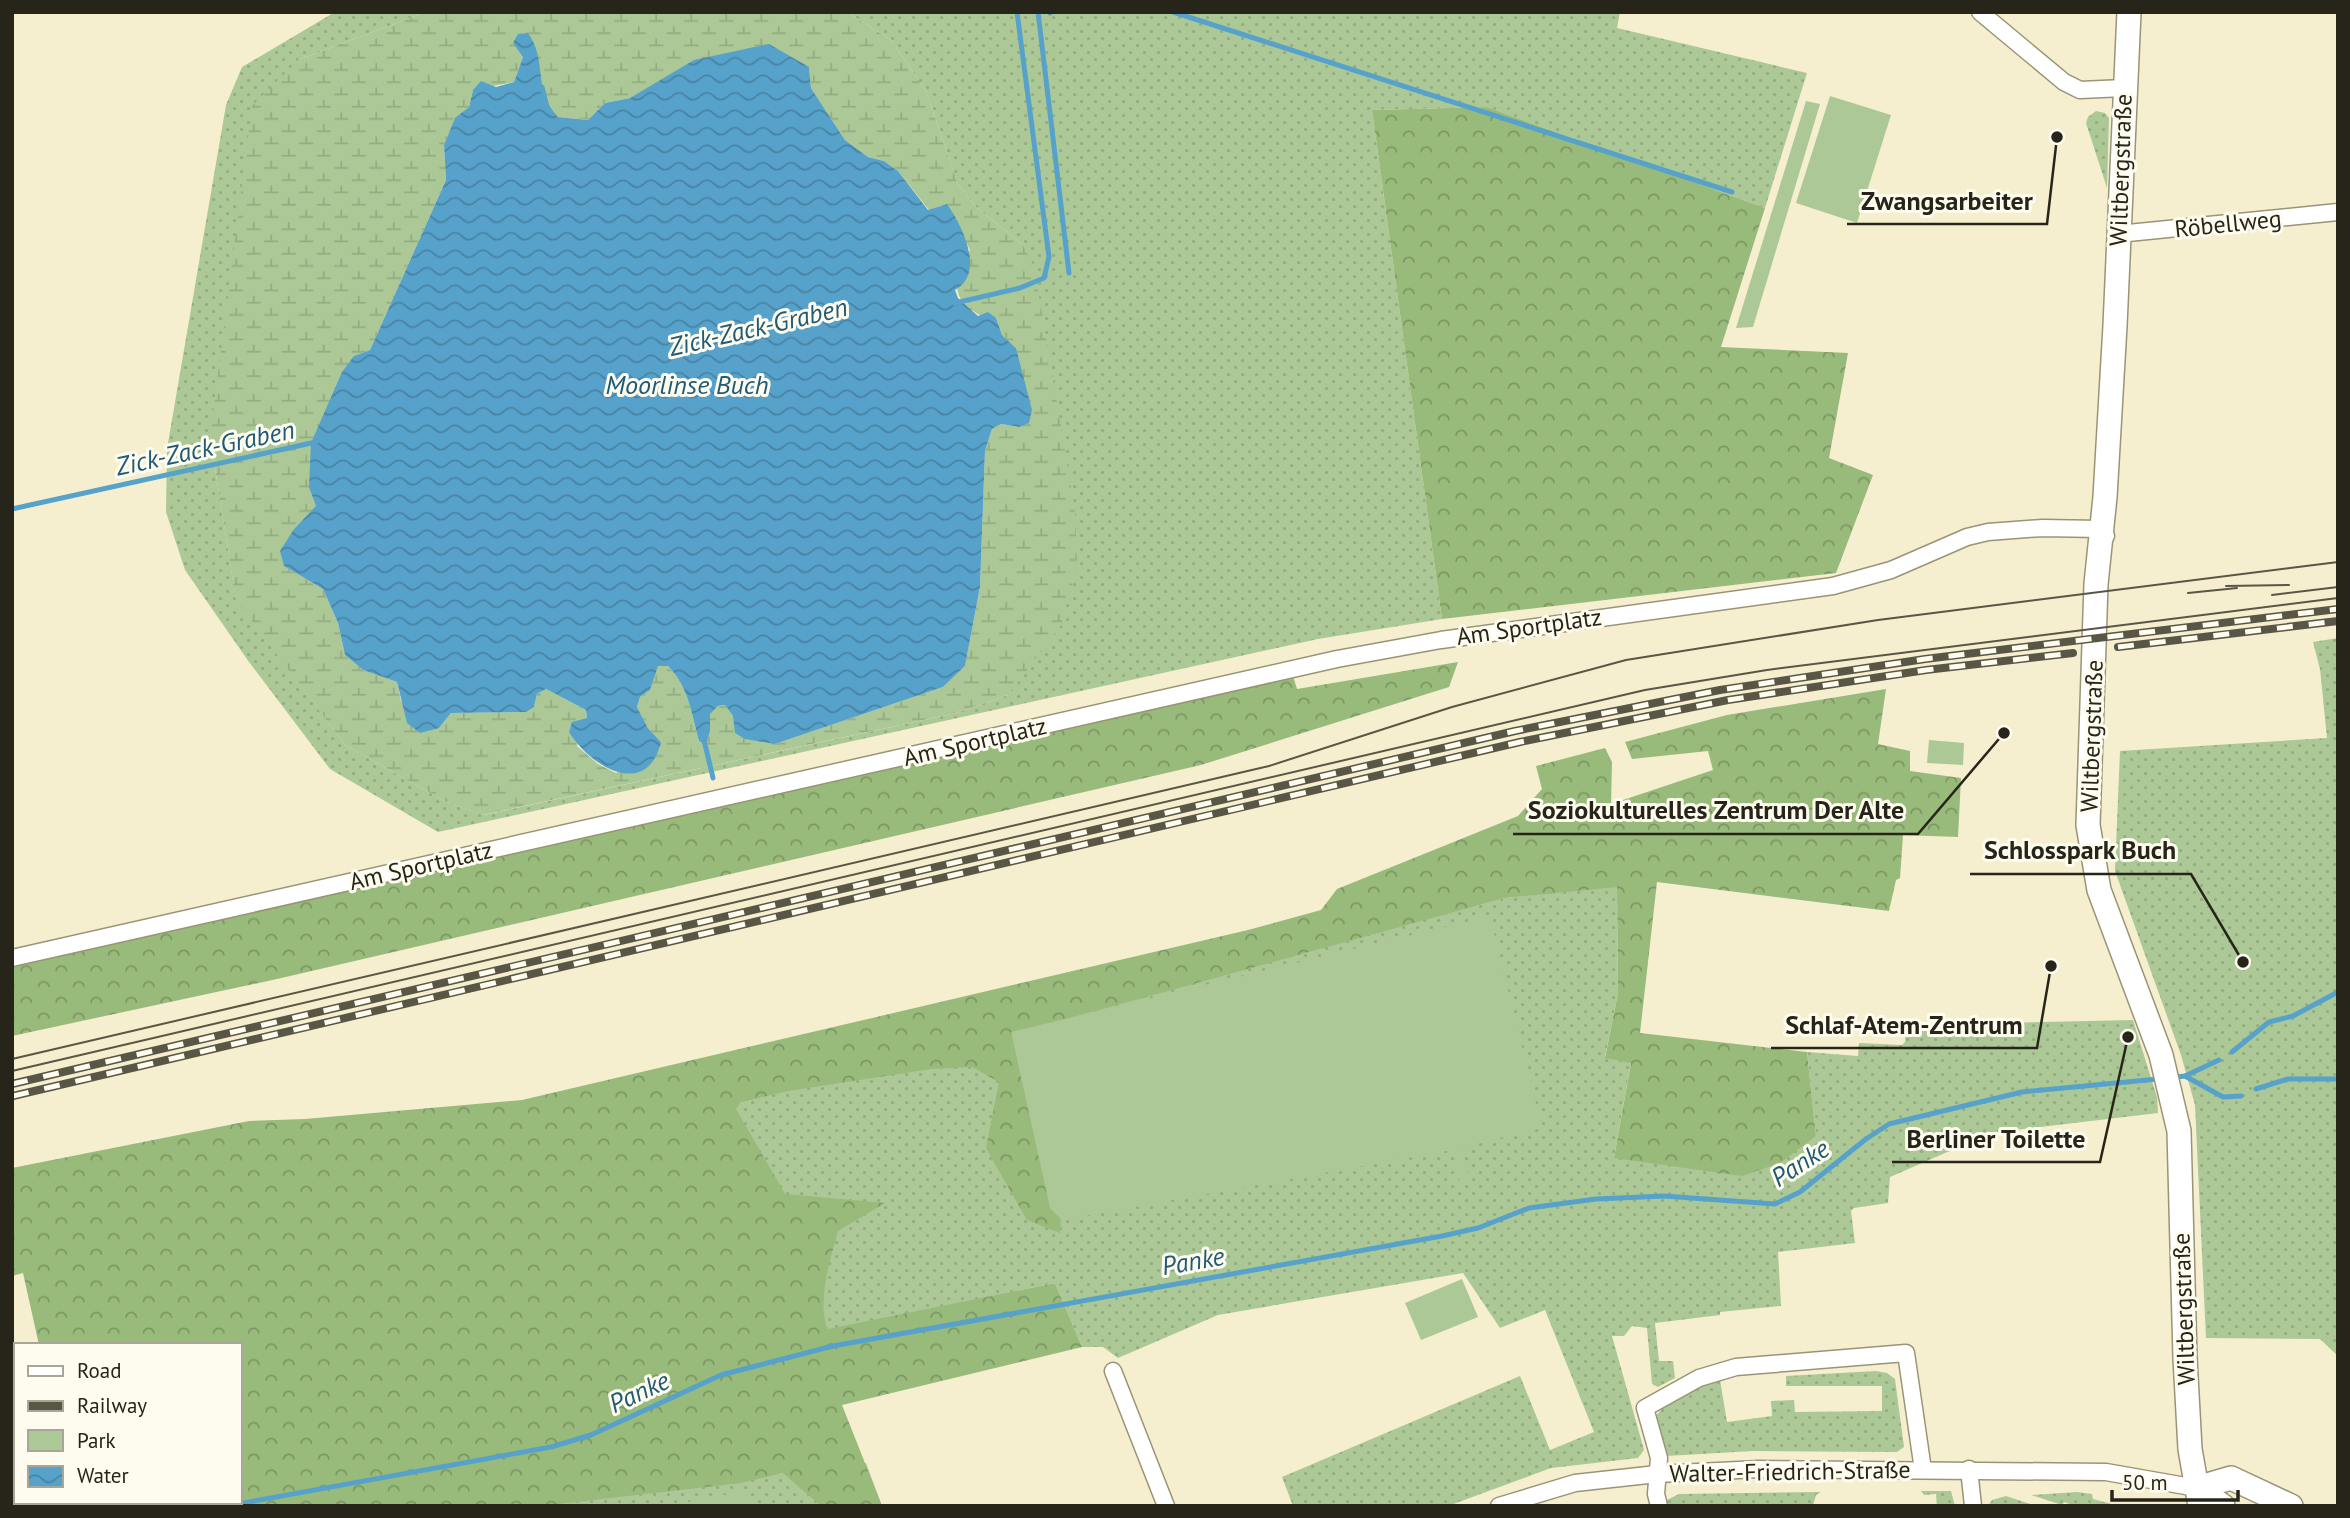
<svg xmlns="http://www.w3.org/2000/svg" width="2350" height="1518" viewBox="0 0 2350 1518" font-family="'PT Sans',sans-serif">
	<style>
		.green { fill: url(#green-dots) }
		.forest { fill: url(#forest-crowns) }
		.wetland { fill: url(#wetland-marsh); fill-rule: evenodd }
		.pitch { fill: #acc896 }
		.water { fill: url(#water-waves) }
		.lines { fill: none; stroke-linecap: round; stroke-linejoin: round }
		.stream { stroke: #57a2cb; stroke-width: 5 }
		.street-casing { stroke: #999476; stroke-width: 19 }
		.secondary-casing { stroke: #999476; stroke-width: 26 }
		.street { stroke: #fff; stroke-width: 16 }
		.secondary { stroke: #fff; stroke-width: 23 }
		.tram { stroke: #595645; stroke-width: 2 }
		.rail-casing { stroke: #595645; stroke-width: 8 }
		.rail { stroke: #fefcef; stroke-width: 5; stroke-dasharray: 16; stroke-linecap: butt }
		.labels { text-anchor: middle; stroke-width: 6; stroke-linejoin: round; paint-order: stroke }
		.street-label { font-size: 24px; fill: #272519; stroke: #fefcef }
		.water-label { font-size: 26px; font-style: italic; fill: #205a77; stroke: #fefcef }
		.leader { fill: none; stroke: #272519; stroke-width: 2.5 }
		.callout-dot { fill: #272519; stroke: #fefcef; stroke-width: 2.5 }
		.callout-label { font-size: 26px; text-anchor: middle; font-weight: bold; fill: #272519; stroke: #fefcef; stroke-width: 6; stroke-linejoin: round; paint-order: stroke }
	</style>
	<defs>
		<pattern id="green-dots" width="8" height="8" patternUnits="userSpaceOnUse" patternTransform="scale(1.75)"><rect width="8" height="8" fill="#acc896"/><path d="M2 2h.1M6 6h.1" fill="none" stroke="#94ac81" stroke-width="1.8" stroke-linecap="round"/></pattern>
		<pattern id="forest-crowns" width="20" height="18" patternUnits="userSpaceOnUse" patternTransform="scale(1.75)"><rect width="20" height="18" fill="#98ba7a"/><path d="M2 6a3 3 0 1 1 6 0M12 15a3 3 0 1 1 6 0" fill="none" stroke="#7c9763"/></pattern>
		<pattern id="wetland-marsh" width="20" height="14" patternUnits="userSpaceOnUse" patternTransform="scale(1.75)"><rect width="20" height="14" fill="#acc896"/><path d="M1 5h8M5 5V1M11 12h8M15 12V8" fill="none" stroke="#94ac81"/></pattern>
		<pattern id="water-waves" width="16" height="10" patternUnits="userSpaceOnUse" patternTransform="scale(1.75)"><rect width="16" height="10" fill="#57a2cb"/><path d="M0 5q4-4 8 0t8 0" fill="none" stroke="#4884a4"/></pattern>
	</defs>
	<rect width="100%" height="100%" fill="#f5efcf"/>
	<!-- green -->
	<g class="green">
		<polygon points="335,12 426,12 298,60 210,437 236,599 345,745 448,803 484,815 956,713 1008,695 1022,244 977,208 958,184 926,91 891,40 847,12 1620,12 1617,28 1807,73 1765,208 1487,107 1372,110 1442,619 1318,639 438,832 330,769 249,662 185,570 166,512 167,449 226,105 242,67"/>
		<polygon points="2096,111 2105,113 2109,118 2107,188 2086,123 2088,117"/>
		<polygon points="2338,638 2338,1356 2320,1339 2206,1338 2195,1105 2181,1055 2115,871 2120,751 2327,738 2320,669 2313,642"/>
		<polygon points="1617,886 1618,993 1605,1057 1631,1062 1614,1158 1816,1136 1807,1052 1858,1056 1859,1043 1902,1045 1905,1042 1906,1025 2133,1020 2157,1097 2158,1113 1991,1133 1890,1177 1888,1203 1854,1208 1851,1211 1855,1243 1778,1252 1781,1306 1720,1312 1720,1315 1655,1323 1659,1361 1673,1361 1675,1378 1658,1387 1652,1384 1647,1328 1632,1326 1624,1336 1612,1336 1644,1450 1638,1458 1551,1468 1448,1506 1293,1506 1282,1477 1520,1376 1550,1450 1594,1432 1545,1310 1500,1328 1463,1273 1218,1315 1118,1358 1103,1347 1082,1347 1055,1283 828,1330 733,1105 1505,898"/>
		<path d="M1876,1371L1887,1373L1895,1379L1904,1447L1897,1452L1753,1451L1666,1456L1655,1418C1668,1396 1698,1388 1720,1380L1727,1422L1772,1416L1771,1401L1794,1400L1795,1412L1882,1411V1386H1786V1376Z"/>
		<polygon points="866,1463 882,1506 514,1506"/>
		<polygon points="1921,1491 1951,1491 1955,1506 1937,1506 1936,1494 1924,1495"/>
		<polygon points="1821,1492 1816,1495 1813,1506 1666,1506 1665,1501 1679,1494"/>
		<polygon points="2077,1492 2092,1494 2093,1499 2119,1506 2075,1506 2064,1502 2062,1505 2031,1495"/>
		<polygon points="2006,1496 2036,1506 1988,1506 1992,1500"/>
	</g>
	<!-- forest -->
	<g class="forest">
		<polygon points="1487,107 1765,208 1721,347 1848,353 1829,458 1873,475 1836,573 1442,619 1372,110"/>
		<polygon points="1458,662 1449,687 1201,765 277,979 12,1036 12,966 1293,676 1297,689"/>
		<path d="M1886,689L1878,744L1910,751V771L1961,778L1958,837L1903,835L1900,878L1896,880L1889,911L1657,882L1640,1033L1807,1052L1816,1136L1780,1163L1742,1176L1614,1158L1631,1063L1605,1058L1618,993L1617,887L1505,898L1070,1018L1060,1233L1027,1220L986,1148L999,1082L972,1067L931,1069L788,1091L740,1103L736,1109L785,1194L885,1203L838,1231C831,1257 816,1303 828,1329L1055,1283L1082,1347L842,1405L882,1506H821L783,1473L741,1483L541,1506H12V1387L16,1386V1502H240V1345H39L23,1273L12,1276V1168L249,1121L305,1119L522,1100L1248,930L1321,910L1337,889L1518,816L1542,789L1536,766L1605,748L1612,762L1611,804L1713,770L1708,751L1632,759L1625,742L1727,715Z"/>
	</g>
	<!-- wetland -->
	<path class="wetland" d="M426,12H847L891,40L926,91L958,184L977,208L1022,244L1034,266L1075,510L1077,566L1061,625L1008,695L956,713L483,815L448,803L345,745L236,600L210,437L252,106L298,60ZM523,57L540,76L545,104L558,117L588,120L605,103L630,98L659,83L809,67L811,88L845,140L868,157L884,161L898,171L929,210L947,204L970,250C962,270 948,289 966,305C977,315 982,317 996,318L1002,335L1016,348L1019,427L1001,424L992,429L985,451L980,587L965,666L943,687L775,744L733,716L725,705L718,706L710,713V731L705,743L699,741C691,712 689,688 668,666H657L650,690L640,697L637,707L648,728L661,742L616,773L598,764L577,746L587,718L586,710L546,689L537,694L534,707L526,712L451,713L439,728L401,701L397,682L363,670L345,655L338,623L323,589L284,566L294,529L317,506L354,356L370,350L446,180L444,145L455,119L469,107L473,90L514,82Z"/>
	<!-- pitch -->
	<g class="pitch">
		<polygon points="1830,96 1891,115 1857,223 1796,203"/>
		<polygon points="1806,101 1820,104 1753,327 1736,328"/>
		<polygon points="1929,740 1964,743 1963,765 1927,763"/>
		<polygon points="1490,916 1542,1128 1462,1147 1468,1175 1473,1179 1458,1182 1460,1177 1452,1150 1062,1220 1050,1208 1011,1032"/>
		<polygon points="1462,1279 1478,1317 1421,1340 1405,1303"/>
		<polygon points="744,1491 750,1506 670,1506"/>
	</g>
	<!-- water -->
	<path class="water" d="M528,33C548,61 532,89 558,117L588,120L605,103L630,98L694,60L769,44L809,67L811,88L845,140L868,157L884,161L898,171L928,210L947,204C962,225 986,273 955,290L958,298L978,316L988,312L996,318L1002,335L1016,348L1032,410L1029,423L1019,427L1001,424L992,429L985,451L980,587L965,666L943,687L775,744L745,739L735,733L733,716L725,705L718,706L710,714V731L706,744L699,741C691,712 689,688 668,666H658L650,690L640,697L637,707L648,728L661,742C647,800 590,767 569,732L572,722L587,718L586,710L546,689L537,694L534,707L526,712L451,713L439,728L420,733L407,723L397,682L363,670L345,655L338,623L323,589L284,566L280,551L294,529L316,506L309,487L311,443L342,372L354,356L370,350L446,180L444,145L455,118L469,107L473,90L481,81L496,87L514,82L523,57L513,43L518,34Z"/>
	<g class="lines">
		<!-- stream -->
		<g class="stream">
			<polyline points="1038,12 1069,273"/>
			<polyline points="1173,12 1732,192"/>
			<polyline points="1050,13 1051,12"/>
			<polyline points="542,87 548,111"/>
			<polyline points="955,303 1020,288 1044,278 1049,257 1017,12"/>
			<polyline points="12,509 316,442"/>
			<polyline points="703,736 713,778"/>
			<polyline points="2232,1052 2269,1022 2293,1016 2338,992"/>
			<polyline points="2185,1076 2223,1097 2241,1096"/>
			<polyline points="2177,1077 2185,1076 2219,1060"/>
			<polyline points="2256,1089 2288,1079 2338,1079"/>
			<polyline points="227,1506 551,1447 591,1435 721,1375 833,1346 1442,1236 1478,1228 1529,1208 1596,1199 1664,1196 1775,1204 1800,1192 1866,1139 1889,1124 2022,1092 2158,1079"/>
		</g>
		<!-- street casing -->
		<g class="street-casing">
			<g id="street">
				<polyline points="1980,12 2064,82 2080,90 2124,88"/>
				<polyline points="2118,234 2338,212"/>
				<polyline points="12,958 1337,659 1441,640 1833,586 1891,570 1967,537 1988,532 2042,528 2101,529 2106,536"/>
				<polyline points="1113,1371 1166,1506"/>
				<polyline points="1969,1469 1973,1506"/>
				<polyline points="1499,1506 1575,1483 1657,1474 1759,1469 2106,1472 2197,1488"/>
				<polyline points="1659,1506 1656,1494 1659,1458 1645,1408 1699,1378 1736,1367 1906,1353 1923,1470"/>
			</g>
		</g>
		<!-- secondary casing -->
		<g class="secondary-casing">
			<g id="secondary">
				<polyline points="2129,12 2115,326 2105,497 2096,584 2088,825 2099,890 2161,1055 2179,1131 2185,1358 2190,1449 2200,1506"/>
				<polyline points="2197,1488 2231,1478 2291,1506"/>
				<polyline points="2197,1488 2223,1506"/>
			</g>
		</g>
		<!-- street -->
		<use href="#street" class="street"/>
		<!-- secondary -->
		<use href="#secondary" class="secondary"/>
		<!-- tram -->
		<g class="tram">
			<polyline points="2226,586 2289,585"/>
			<polyline points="2188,593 2237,588"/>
			<polyline points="2272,595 2338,587"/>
			<polyline points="12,1059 1269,766 1452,707 1626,660 1878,620 2338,562"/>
			<polyline points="12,1071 1645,690 1767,670 2338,598"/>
		</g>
		<!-- rail casing -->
		<g class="rail-casing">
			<g id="rail">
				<polyline points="2118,647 2338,621"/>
				<polyline points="12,1084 1515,731 1720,690 1925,659 2338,609"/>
				<polyline points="13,1096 1520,742 1728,700 1926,670 2073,653"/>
			</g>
		</g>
		<!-- rail -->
		<use href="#rail" class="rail"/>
	</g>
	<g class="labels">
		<!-- street labels -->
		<g class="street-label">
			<text transform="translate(2121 170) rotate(-88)" y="8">Wiltbergstraße</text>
			<text transform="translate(2228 224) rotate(-6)" y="8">Röbellweg</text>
			<text transform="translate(1529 627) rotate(-8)" y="8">Am Sportplatz</text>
			<text transform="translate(2092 736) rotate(-88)" y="8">Wiltbergstraße</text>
			<text transform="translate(975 742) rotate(-13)" y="8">Am Sportplatz</text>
			<text transform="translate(421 866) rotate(-13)" y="8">Am Sportplatz</text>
			<text transform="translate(2184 1309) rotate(-92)" y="8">Wiltbergstraße</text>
			<text transform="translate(1790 1472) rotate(-1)" y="8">Walter-Friedrich-Straße</text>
		</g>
		<!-- water labels -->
		<g class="water-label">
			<text transform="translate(758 327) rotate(-13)" y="9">Zick-Zack-Graben</text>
			<text x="687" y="394">Moorlinse Buch</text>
			<text transform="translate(205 448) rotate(-12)" y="9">Zick-Zack-Graben</text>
			<text transform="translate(1800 1163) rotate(-33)" y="9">Panke</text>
			<text transform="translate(1193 1261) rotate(-10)" y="9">Panke</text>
			<text transform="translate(639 1392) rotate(-25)" y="9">Panke</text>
		</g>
	</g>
	<!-- callouts -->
	<path class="leader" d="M2057 137L2047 224H1847M2004 733L1918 834H1513M2243 962L2191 874H1970M2051 966L2037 1048H1771M2128 1037L2100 1162H1892"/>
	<g class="callout-dot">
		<circle cx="2057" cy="137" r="7"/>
		<circle cx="2004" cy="733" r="7"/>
		<circle cx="2243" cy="962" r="7"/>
		<circle cx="2051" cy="966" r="7"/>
		<circle cx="2128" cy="1037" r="7"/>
	</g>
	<g class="callout-label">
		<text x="1947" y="210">Zwangsarbeiter</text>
		<text x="1716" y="819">Soziokulturelles Zentrum Der Alte</text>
		<text x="2080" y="859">Schlosspark Buch</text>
		<text x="1904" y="1034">Schlaf-Atem-Zentrum</text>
		<text x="1996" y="1148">Berliner Toilette</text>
	</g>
	<!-- border -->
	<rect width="2350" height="1518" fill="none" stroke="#272519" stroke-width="28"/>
	<!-- legend -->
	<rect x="14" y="1343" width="228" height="161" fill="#fefcef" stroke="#a8a699" stroke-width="2"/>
	<rect x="28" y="1366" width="35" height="10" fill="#ffffff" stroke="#a8a699" stroke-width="2"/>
	<text x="77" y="1378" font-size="21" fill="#272519">Road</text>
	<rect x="28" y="1401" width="35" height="10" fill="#595645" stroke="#a8a699" stroke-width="2"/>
	<text x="77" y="1413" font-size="21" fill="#272519">Railway</text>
	<rect x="28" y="1430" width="35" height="21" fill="#acc896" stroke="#a8a699" stroke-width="2"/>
	<text x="77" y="1448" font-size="21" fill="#272519">Park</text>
	<rect x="28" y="1466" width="35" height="21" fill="url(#water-waves)" stroke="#a8a699" stroke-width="2"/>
	<text x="77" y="1483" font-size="21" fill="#272519">Water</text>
	<!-- scale -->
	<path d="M2112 1490v10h126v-10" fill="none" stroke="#272519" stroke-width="3.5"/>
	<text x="2122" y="1490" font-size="21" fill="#272519" stroke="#fefcef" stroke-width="5" paint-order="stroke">50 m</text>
</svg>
